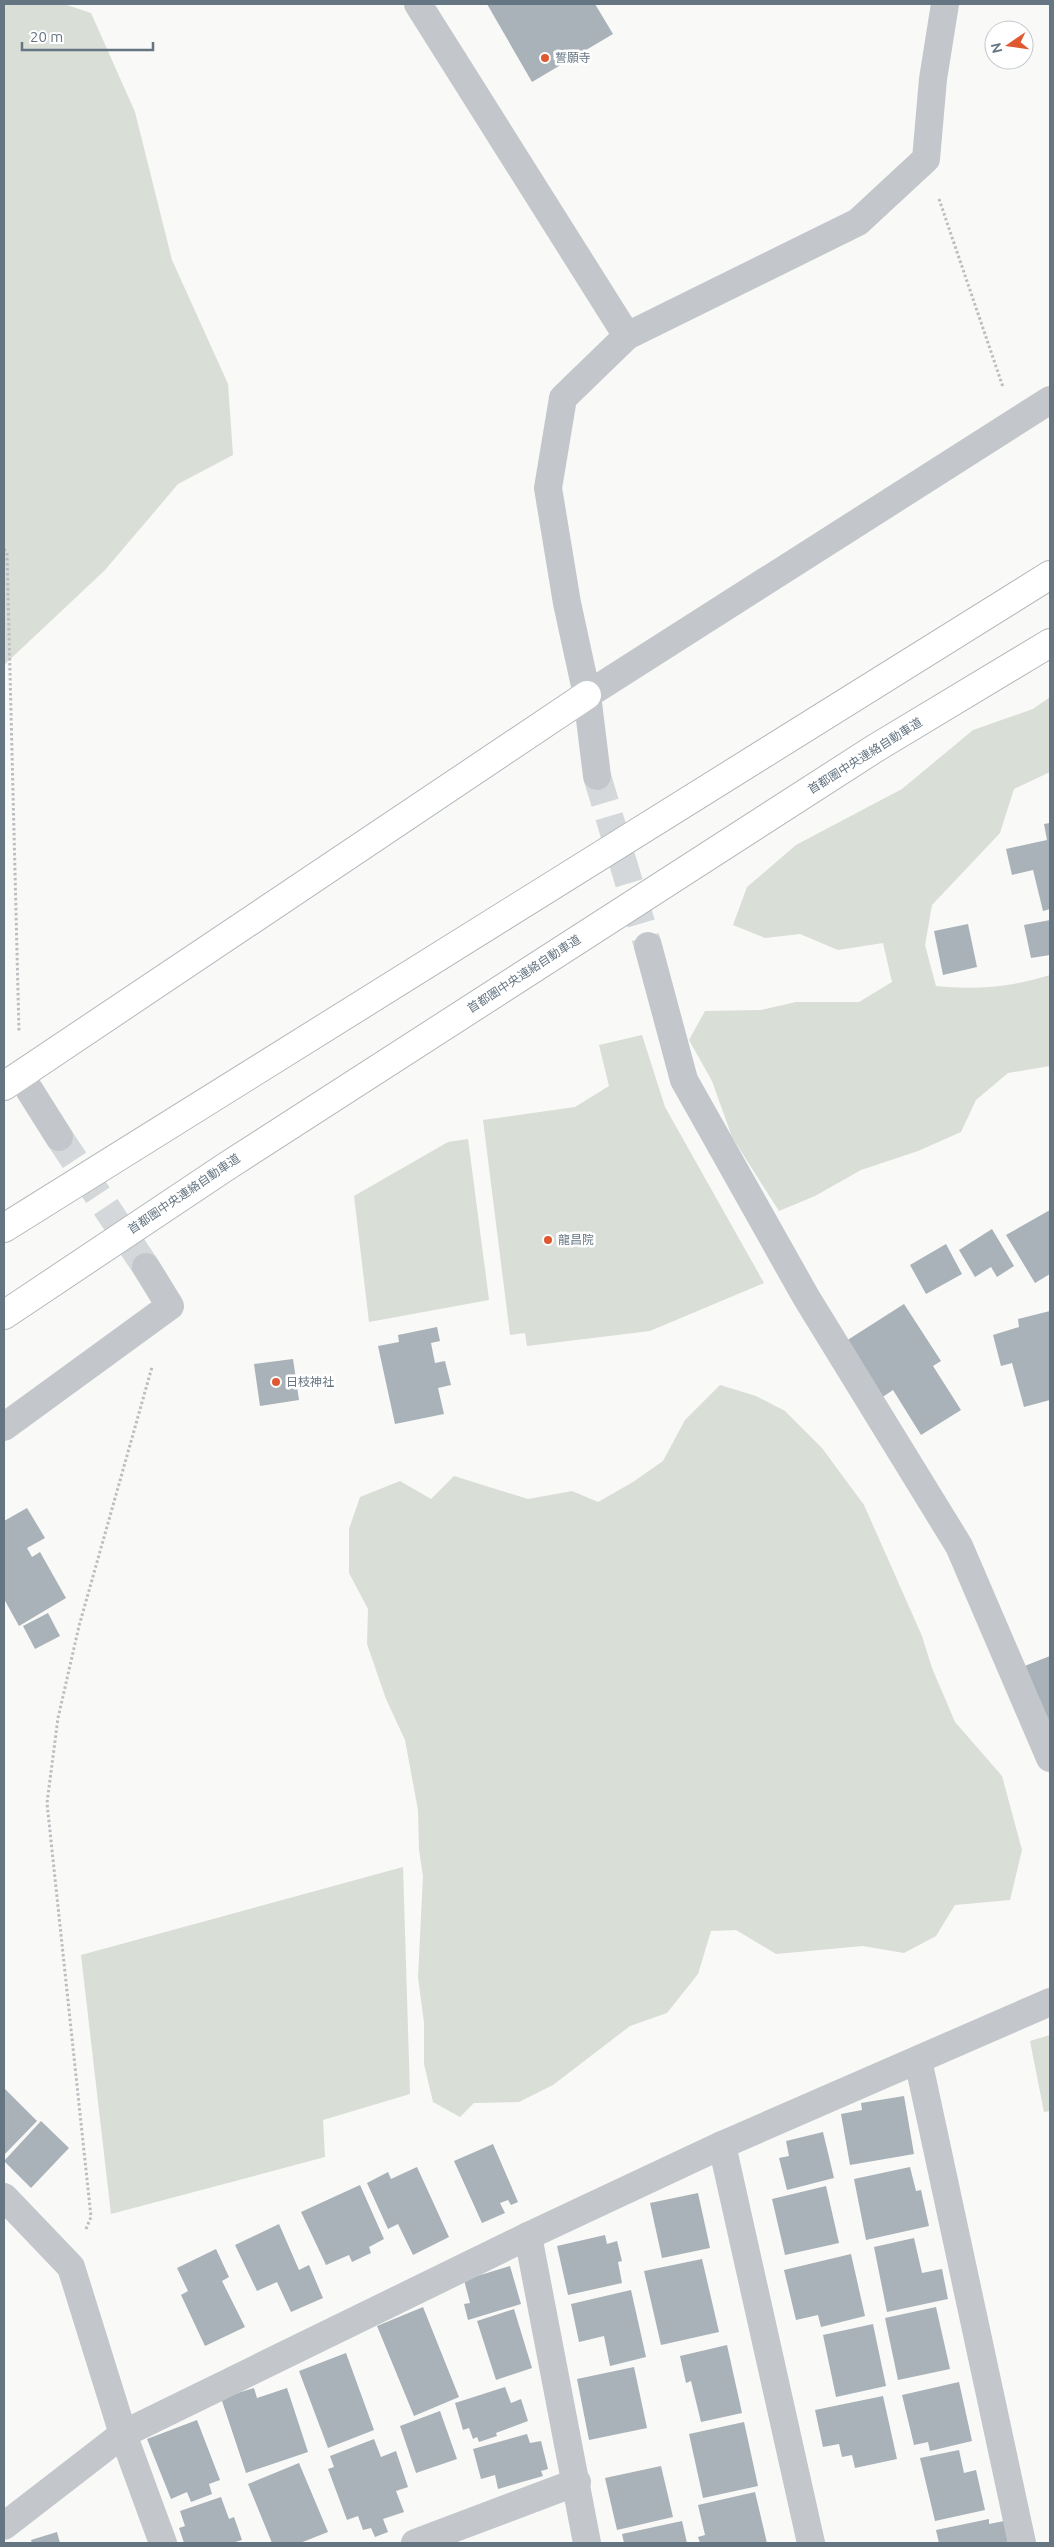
<svg xmlns="http://www.w3.org/2000/svg" width="1054" height="2547" viewBox="0 0 1054 2547" font-family="Ubuntu,'Noto Sans JP',sans-serif">
	<style>
		.green { fill: #d9ded6 }
		.building { fill: #a9b2b8 }
		.lines { fill: none; stroke-linecap: round; stroke-linejoin: round }
		.street-tunnel { stroke: #d4d8da; stroke-width: 28; stroke-dasharray: 28 14; stroke-linecap: butt }
		.secondary-casing { stroke: #b3b9be; stroke-width: 30 }
		.highway-casing { stroke: #b4b8bc; stroke-width: 30 }
		.path { stroke: #bbbec1; stroke-width: 3; stroke-dasharray: 2.5 2.5; stroke-linecap: butt }
		.street { stroke: #c3c7cb; stroke-width: 28 }
		.secondary { stroke: #fff; stroke-width: 28 }
		.highway { stroke: #fff; stroke-width: 28 }
		.poi-dot { fill: #e05830; stroke: #fff; stroke-width: 2 }
		.labels { text-anchor: middle; stroke-width: 5; stroke-linejoin: round; paint-order: stroke }
		.poi-label { font-size: 12px; fill: #657582; stroke: #fff; text-anchor: start }
		.street-label { font-size: 12px; fill: #657582; stroke: #fff }
	</style>
	<rect width="100%" height="100%" fill="#f9f9f7"/>
	<!-- green -->
	<g class="green">
		<polygon points="4,4 64,4 91,13 135,112 172,260 228,384 233,455 178,484 105,570 4,665"/>
		<path d="M1050,697V772L1014,789L1000,833L932,905L925,945L936,986C975,990 1013,987 1050,975V1066L1008,1073L976,1100L961,1132L918,1151L861,1170L815,1196L779,1211L732,1137L712,1081L689,1040L705,1011L761,1010L796,1002H859L892,982L883,943L838,950L800,934L765,938L733,925L747,887L796,845L902,789L973,730L1033,709Z"/>
		<polygon points="642,1035 665,1107 764,1283 650,1331 527,1346 525,1333 510,1335 483,1120 575,1107 609,1086 599,1045"/>
		<polygon points="468,1139 489,1300 369,1322 354,1196 448,1142"/>
		<polygon points="720,1385 756,1396 785,1411 822,1448 864,1505 922,1636 932,1668 955,1722 1002,1776 1022,1850 1010,1900 955,1905 936,1936 904,1953 863,1946 776,1954 736,1930 711,1931 698,1974 667,2013 630,2026 553,2085 519,2102 474,2103 460,2117 433,2102 424,2064 424,2023 418,1977 423,1876 419,1850 418,1810 405,1740 386,1699 367,1644 368,1609 349,1573 349,1529 360,1497 400,1481 431,1499 454,1476 528,1499 572,1491 598,1502 633,1482 663,1461 685,1420"/>
		<polygon points="403,1867 410,2094 323,2120 325,2157 111,2214 81,1955"/>
		<polygon points="1050,2035 1050,2111 1044,2112 1030,2041"/>
	</g>
	<!-- building -->
	<g class="building">
		<polygon points="487,4 595,4 613,34 532,82"/>
		<polygon points="1050,823 1050,909 1043,911 1033,870 1012,875 1006,849 1047,840 1044,824"/>
		<polygon points="1050,920 1050,955 1031,958 1024,925"/>
		<polygon points="968,924 977,967 943,975 934,931"/>
		<polygon points="1050,1210 1050,1274 1035,1283 1006,1235"/>
		<polygon points="992,1229 1014,1266 997,1277 991,1267 975,1277 959,1250"/>
		<polygon points="946,1244 962,1274 926,1294 910,1265"/>
		<polygon points="904,1304 941,1361 933,1366 961,1410 921,1435 893,1390 881,1398 846,1341"/>
		<polygon points="1050,1311 1050,1400 1024,1407 1012,1363 1001,1366 993,1335 1019,1327 1018,1319"/>
		<polygon points="437,1327 440,1341 431,1343 435,1363 445,1361 451,1385 438,1388 444,1414 395,1424 378,1346 399,1342 398,1335"/>
		<polygon points="293,1359 299,1400 260,1406 254,1364"/>
		<polygon points="27,1508 45,1538 27,1548 32,1557 40,1552 66,1598 19,1626 4,1599 4,1521"/>
		<polygon points="48,1613 60,1636 35,1649 23,1626"/>
		<polygon points="1050,1656 1050,1736 1022,1667"/>
		<polygon points="4,2088 37,2121 4,2155"/>
		<polygon points="904,2096 914,2154 850,2165 841,2114 862,2110 861,2103"/>
		<polygon points="41,2121 69,2148 31,2188 4,2161"/>
		<polygon points="823,2132 834,2178 787,2190 779,2158 789,2156 786,2141"/>
		<polygon points="493,2144 518,2202 511,2205 508,2200 500,2203 505,2213 482,2223 454,2161"/>
		<polygon points="417,2167 449,2237 413,2255 398,2224 388,2229 367,2183 388,2172 391,2179"/>
		<polygon points="910,2167 916,2191 921,2190 929,2226 866,2240 854,2179"/>
		<polygon points="360,2185 384,2239 369,2247 371,2253 352,2262 349,2255 326,2265 301,2212"/>
		<polygon points="826,2186 839,2243 785,2255 772,2199"/>
		<polygon points="698,2193 710,2248 662,2258 650,2203"/>
		<polygon points="279,2224 299,2270 309,2265 323,2298 291,2312 277,2282 257,2291 235,2245"/>
		<polygon points="605,2235 607,2244 617,2241 622,2261 618,2262 622,2283 568,2295 557,2246"/>
		<polygon points="914,2238 922,2273 942,2269 948,2299 887,2312 874,2247"/>
		<polygon points="216,2249 229,2277 222,2281 245,2327 205,2346 181,2295 188,2291 177,2268"/>
		<polygon points="851,2254 865,2316 821,2327 818,2315 796,2320 784,2270"/>
		<polygon points="702,2259 719,2332 661,2345 644,2271"/>
		<polygon points="510,2266 521,2304 468,2320 464,2304 470,2303 464,2280"/>
		<polygon points="631,2290 646,2357 610,2366 604,2336 579,2342 571,2304"/>
		<polygon points="423,2307 459,2397 414,2416 377,2326"/>
		<polygon points="936,2307 950,2369 898,2380 885,2318"/>
		<polygon points="514,2309 532,2368 496,2380 477,2321"/>
		<polygon points="873,2324 886,2386 836,2397 823,2335"/>
		<polygon points="727,2345 742,2413 701,2422 691,2381 686,2383 680,2356"/>
		<polygon points="346,2353 374,2430 328,2448 299,2371"/>
		<polygon points="634,2367 647,2428 589,2440 577,2379"/>
		<polygon points="959,2382 972,2441 930,2451 928,2442 914,2445 902,2395"/>
		<polygon points="505,2387 511,2403 521,2399 528,2421 496,2433 497,2436 479,2442 477,2437 473,2439 469,2428 463,2430 455,2403"/>
		<polygon points="254,2388 257,2398 287,2388 308,2452 246,2473 221,2398"/>
		<polygon points="883,2396 897,2459 855,2468 852,2455 842,2457 839,2444 823,2447 815,2410"/>
		<polygon points="440,2411 457,2459 416,2473 400,2426"/>
		<polygon points="197,2420 220,2480 209,2484 212,2494 191,2502 187,2492 171,2499 147,2439"/>
		<polygon points="744,2422 758,2486 703,2498 689,2434"/>
		<polygon points="527,2434 530,2443 541,2441 548,2469 541,2471 543,2476 498,2489 495,2475 481,2479 473,2449"/>
		<polygon points="374,2439 381,2457 396,2451 408,2487 396,2491 404,2512 383,2519 388,2532 375,2537 371,2528 363,2530 358,2516 347,2520 328,2469 334,2467 330,2456"/>
		<polygon points="959,2450 964,2473 976,2470 985,2510 935,2521 920,2458"/>
		<polygon points="299,2463 328,2532 300,2543 272,2543 248,2484"/>
		<polygon points="661,2466 673,2517 617,2530 605,2478"/>
		<polygon points="755,2492 767,2543 700,2543 698,2537 705,2535 698,2505"/>
		<polygon points="221,2497 229,2519 234,2517 242,2540 232,2543 184,2543 179,2528 185,2526 180,2511"/>
		<polygon points="989,2519 989,2524 1004,2521 1008,2543 939,2543 936,2530"/>
		<polygon points="682,2521 687,2543 624,2543 622,2534"/>
		<polygon points="57,2532 60,2543 32,2543 31,2540"/>
	</g>
	<g class="lines">
		<!-- street-tunnel -->
		<g class="street-tunnel">
			<polyline points="597,776 648,946"/>
			<polyline points="59,1137 146,1267"/>
		</g>
		<!-- secondary casing -->
		<g class="secondary-casing">
			<polyline id="secondary" points="4,1086 587,695"/>
		</g>
		<!-- highway casing -->
		<g class="highway-casing">
			<g id="highway">
				<polyline points="4,1228 1050,575"/>
				<polyline points="4,1315 227,1166 874,749 1050,643"/>
			</g>
		</g>
		<!-- path -->
		<g class="path">
			<polyline points="939,199 1003,387"/>
			<polyline points="4,549 7,553 19,1032"/>
			<polyline points="86,2229 91,2217 47,1803 58,1718 79,1626 152,1367"/>
		</g>
		<!-- street -->
		<g class="street">
			<polyline points="418,4 627,336 563,398 548,488 567,603 587,695 597,776"/>
			<polyline points="627,336 858,222 926,159 933,79 945,4"/>
			<polyline points="587,695 1050,400"/>
			<polyline points="648,946 684,1080 806,1297 959,1546 1050,1758"/>
			<polyline points="20,1075 59,1137"/>
			<polyline points="4,1427 170,1306 146,1267"/>
			<polyline points="918,2060 1022,2543"/>
			<polyline points="722,2145 811,2543"/>
			<polyline points="4,2197 71,2267 123,2434 163,2543"/>
			<polyline points="528,2236 587,2543"/>
			<polyline points="4,2526 123,2434 528,2236 722,2145 1050,2002"/>
			<polyline points="415,2543 577,2482"/>
		</g>
		<!-- secondary -->
		<use href="#secondary" class="secondary"/>
		<!-- highway -->
		<use href="#highway" class="highway"/>
	</g>
	<!-- markers -->
	<g class="poi-dot">
		<circle cx="545" cy="58" r="5"/>
		<circle cx="548" cy="1240" r="5"/>
		<circle cx="276" cy="1382" r="5"/>
	</g>
	<g class="labels">
		<!-- poi labels -->
		<g class="poi-label">
			<text x="555" y="62">誓願寺</text>
			<text x="558" y="1244">龍昌院</text>
			<text x="286" y="1386">日枝神社</text>
		</g>
		<!-- street labels -->
		<g class="street-label">
			<text transform="translate(865 756) rotate(-32)" y="4">首都圏中央連絡自動車道</text>
			<text transform="translate(524 974) rotate(-33)" y="4">首都圏中央連絡自動車道</text>
			<text transform="translate(184 1194) rotate(-34)" y="4">首都圏中央連絡自動車道</text>
		</g>
	</g>
	<!-- border -->
	<rect width="1054" height="2547" fill="none" stroke="#657582" stroke-width="10"/>
	<!-- north arrow -->
	<g transform="translate(1009 45) rotate(257)"><circle r="24" fill="#ffffff" stroke="#c1c8cd"/>
	<path d="M0-4L9 19L0 12L-9 19Z" fill="#e05830"/>
	<text y="-8" font-size="14" font-weight="bold" text-anchor="middle" fill="#657582">N</text>
	</g>
	<!-- scale -->
	<path d="M22 42v8h131v-8" fill="none" stroke="#657582" stroke-width="2.5"/>
	<text x="30" y="42" font-size="15" fill="#657582" stroke="#ffffff" stroke-width="4" paint-order="stroke">20 m</text>
</svg>
